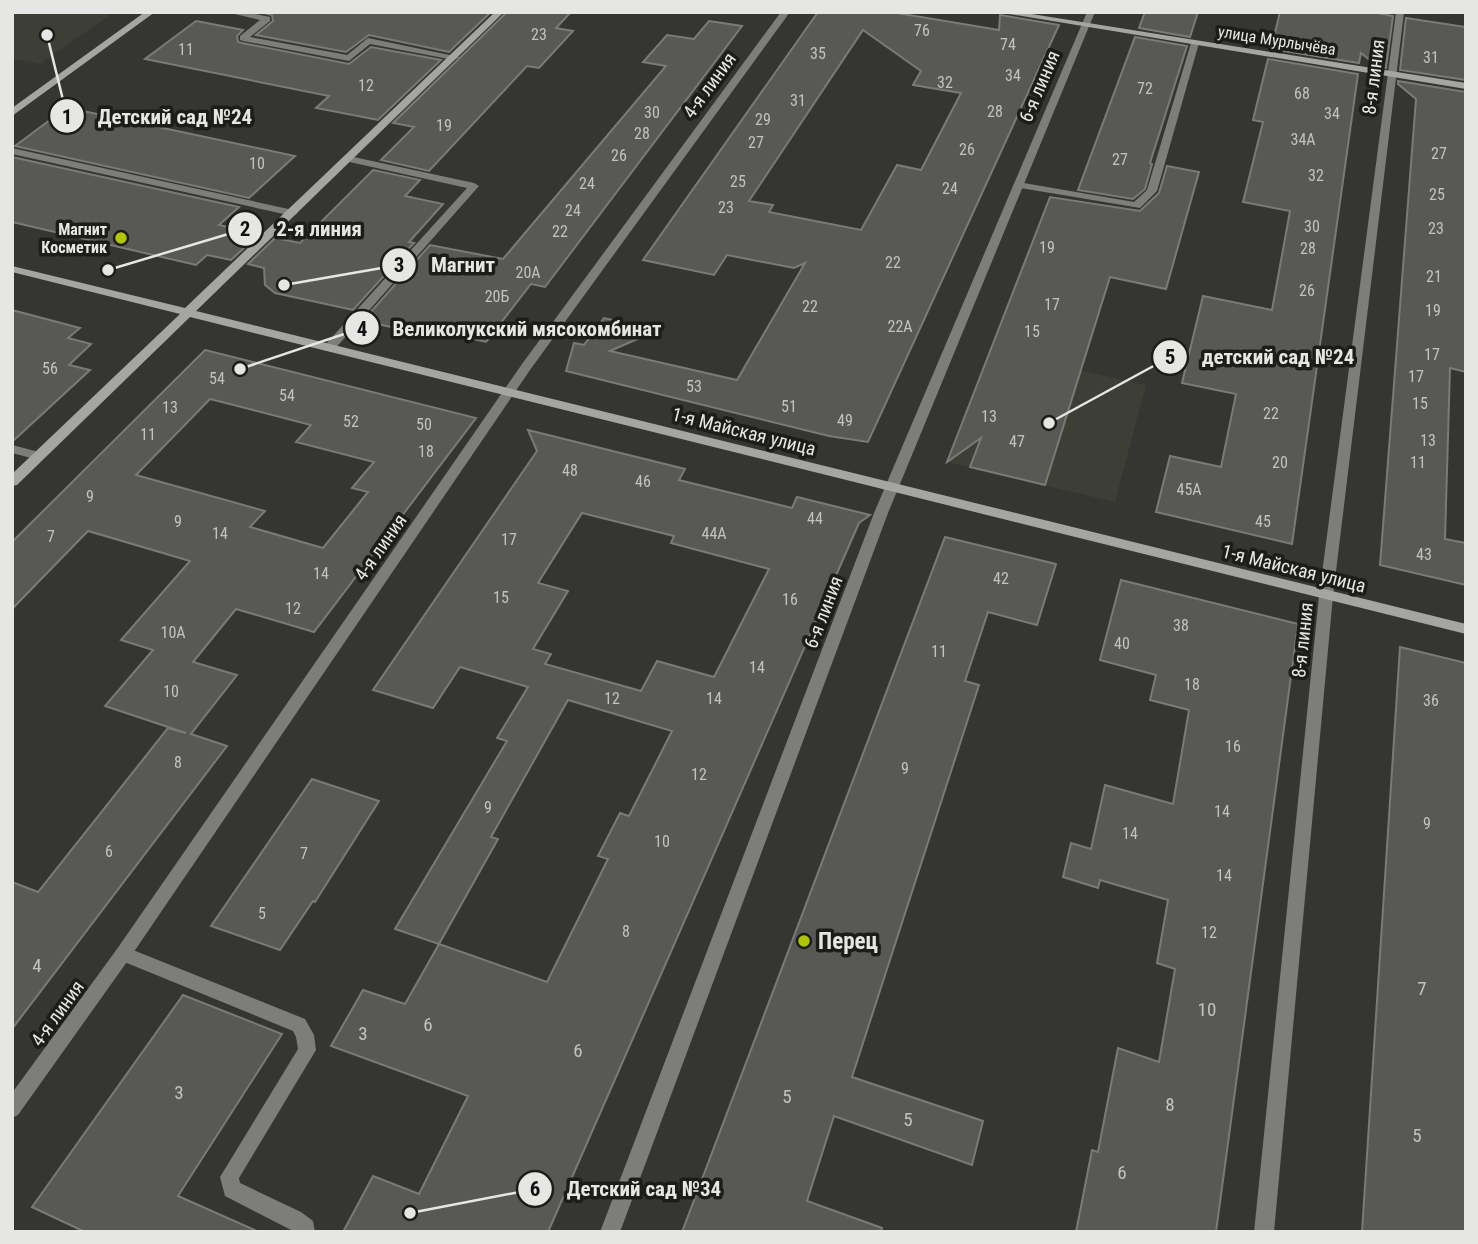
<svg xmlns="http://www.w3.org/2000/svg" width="1478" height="1244" viewBox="0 0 1478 1244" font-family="'Roboto Condensed',sans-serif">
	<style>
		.built { fill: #3d3f37 }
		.building { fill: #585955; stroke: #7a7a77; stroke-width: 2; fill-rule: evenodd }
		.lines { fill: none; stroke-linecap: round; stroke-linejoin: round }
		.lane { fill: #7d7d7b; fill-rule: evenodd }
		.street { fill: #7d7d7b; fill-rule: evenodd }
		.secondary { fill: #a5a5a3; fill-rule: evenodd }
		.poi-dot { fill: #afc505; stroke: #1c1d1b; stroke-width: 2.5 }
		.labels { text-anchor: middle; stroke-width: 7; stroke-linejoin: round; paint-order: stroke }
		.number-label { font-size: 16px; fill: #c2c3c0 }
		.far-street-label { font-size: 16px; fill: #e6e6e4; stroke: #1c1d1b }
		.far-poi-label { font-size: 16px; font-weight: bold; fill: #e6e6e4; stroke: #1c1d1b; text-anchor: end }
		.street-label { font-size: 19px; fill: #e6e6e4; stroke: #1c1d1b }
		.near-number-label { font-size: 19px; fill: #c2c3c0 }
		.near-poi-label { font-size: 23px; font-weight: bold; fill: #e6e6e4; stroke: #1c1d1b; text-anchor: start }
		.leader { fill: none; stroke: #e6e6e4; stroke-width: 2.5 }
		.callout-dot { fill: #e6e6e4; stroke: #1c1d1b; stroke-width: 2.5 }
		.mark-label { font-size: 21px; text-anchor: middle; font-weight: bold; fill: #111 }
		.callout-label { font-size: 21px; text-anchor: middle; font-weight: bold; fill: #e6e6e4; stroke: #1c1d1b; stroke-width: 7; stroke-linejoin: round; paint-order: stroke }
	</style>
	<rect width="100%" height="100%" fill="#353532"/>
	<!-- built -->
	<g class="built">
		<polygon points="12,12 114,12 40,64 12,59"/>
		<polygon points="990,350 1146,385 1115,502 947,462"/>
	</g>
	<!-- building -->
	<g class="building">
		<polygon points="260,12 491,12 449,52 369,35 346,52 256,35 273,21 272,15"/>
		<polygon points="507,12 571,12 556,28 573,31 539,68 527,66 429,171 381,160 414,127 393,123"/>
		<path d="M818,12H891L999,30L1000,15L1059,25L868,442L829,436L566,371L574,343L584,345L604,318L658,330L610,351L737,380L805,263L794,268L727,255L714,275L643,260ZM863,30L921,71L913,85L961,93L921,170L897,165L861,230L769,212L773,205L749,201Z"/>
		<polygon points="1145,12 1198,12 1190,37 1139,28"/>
		<polygon points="1280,12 1372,12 1393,16 1386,68 1377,66 1361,53 1359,63 1271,49"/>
		<polygon points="1406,18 1466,27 1466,80 1400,70"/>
		<polygon points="196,21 243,30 237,36 238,42 242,43 349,64 371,47 441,60 378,120 316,108 329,96 145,59"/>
		<polygon points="709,21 742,26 545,287 531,284 486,342 425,328 420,334 370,322 375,315 369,314 430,245 503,259 666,66 643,62 667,35 694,39"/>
		<polygon points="1135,37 1187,46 1150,163 1152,164 1145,189 1133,199 1078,190"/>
		<polygon points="1268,59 1358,74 1292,544 1156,512 1170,456 1221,467 1236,394 1182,383 1203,296 1272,310 1290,211 1243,202 1263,122 1253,120"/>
		<polygon points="1398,81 1466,92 1466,372 1450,368 1445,539 1466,543 1466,585 1380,565 1416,99 1398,84"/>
		<polygon points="66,108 83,111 295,156 249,198 15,146"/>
		<polygon points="12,157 239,207 219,225 259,234 231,260 207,255 196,265 12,222"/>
		<polygon points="1167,166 1199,172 1166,289 1110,277 1045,485 970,467 981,438 947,462 1050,197 1140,211 1159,193"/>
		<polygon points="373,170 420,180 405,196 443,204 409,242 414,243 353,310 275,293 265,285 264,268 248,264 275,238 300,243"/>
		<polygon points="12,310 80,328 68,338 91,344 69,365 90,370 12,442"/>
		<path d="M205,350L476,418L314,632L236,609L193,662L237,675L191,734L227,746L12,1029V882L38,892L168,728L186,733L105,706L153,650L121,640L190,561L88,531L12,609V542ZM210,399L311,425L296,442L374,462L352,488L368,492L323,548L250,527L265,511L136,475Z"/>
		<path d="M528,430L685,469L679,480L792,508L797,497L870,515L859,523L548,1232H343L373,1176L419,1194L468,1096L331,1046L363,990L405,1004L439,944L395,929L507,741L497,738L528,687L460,667L433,708L373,690L537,451ZM582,513L674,536L671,543L769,569L714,677L657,661L641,691L545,664L551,654L533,649L568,591L538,583ZM568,700L672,731L629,816L620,813L598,856L608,859L547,982L439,944L498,839L491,837Z"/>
		<polygon points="945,537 1056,564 1037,625 988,612 965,681 979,685 852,1077 983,1121 972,1165 834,1116 807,1201 882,1228 881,1232 682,1232"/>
		<polygon points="1121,580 1298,624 1216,1232 1076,1232 1092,1150 1098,1152 1118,1048 1159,1062 1175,969 1157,963 1168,900 1100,880 1098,888 1063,877 1071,843 1091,849 1105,785 1173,804 1189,710 1150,700 1156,675 1100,660"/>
		<polygon points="1400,647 1466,663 1465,1232 1362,1232"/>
		<polygon points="312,779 379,801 315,902 313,901 280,950 211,926"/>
		<polygon points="183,995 282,1034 178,1196 259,1232 85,1232 32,1207"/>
	</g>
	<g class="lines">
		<!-- lane -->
		<g class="lane">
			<polygon points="226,12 245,12 270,17 270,21 250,37 347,55 368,38 459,57 454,60 370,44 349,61 243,41 240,40 240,36 260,20"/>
			<polygon points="1195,40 1199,43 1157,191 1140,208 1014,187 1013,185 1018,182 1134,202 1147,190 1191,43"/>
			<polygon points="12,148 293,210 298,213 293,216 12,154"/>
			<polygon points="349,156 474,183 479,186 333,351 325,351 325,345 467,188 345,161 344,159"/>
			<polygon points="12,445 43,453 45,456 39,460 12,453"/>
			<polygon points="123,946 305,1019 314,1035 316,1050 239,1178 240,1183 301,1212 313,1221 315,1232 295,1232 225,1196 220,1177 298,1049 296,1037 293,1031 117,959 115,954 117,949"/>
		</g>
		<!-- street -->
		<g class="street">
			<polygon points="781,12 790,12 530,370 129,959 18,1115 12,1118 12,1093 117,949 522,364"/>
			<polygon points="1087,12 1095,12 888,513 620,1232 600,1232 874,513"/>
			<polygon points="1396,12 1404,12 1333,596 1274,1232 1254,1232 1319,596"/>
		</g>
		<!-- secondary -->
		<g class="secondary">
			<polygon points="145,12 155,12 12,116 12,108"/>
			<polygon points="495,12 504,12 196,311 1466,624 1466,634 190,317 17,485 12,486 12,474 180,314 12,272 12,266 185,308"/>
			<polygon points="997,12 1019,12 1466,83 1466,89"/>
		</g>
	</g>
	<!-- markers -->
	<g class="poi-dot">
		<circle cx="121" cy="238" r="7"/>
		<circle cx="804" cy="941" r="7"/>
	</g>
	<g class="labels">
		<!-- number labels -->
		<g class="number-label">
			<text x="922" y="36">76</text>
			<text x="539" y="40">23</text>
			<text x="1008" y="50">74</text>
			<text x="186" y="55">11</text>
			<text x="818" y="59">35</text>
			<text x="1431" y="63">31</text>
			<text x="1013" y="81">34</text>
			<text x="945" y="88">32</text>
			<text x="366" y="91">12</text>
			<text x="1145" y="94">72</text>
			<text x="1302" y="99">68</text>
			<text x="798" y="106">31</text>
			<text x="995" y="117">28</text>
			<text x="652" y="118">30</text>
			<text x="1332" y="119">34</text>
			<text x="763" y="125">29</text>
			<text x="444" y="131">19</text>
			<text x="642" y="139">28</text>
			<text x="1303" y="145">34А</text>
			<text x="756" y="148">27</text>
			<text x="967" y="155">26</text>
			<text x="1439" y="159">27</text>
			<text x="619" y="161">26</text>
			<text x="1120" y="165">27</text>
			<text x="257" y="169">10</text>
			<text x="1316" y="181">32</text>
			<text x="738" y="187">25</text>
			<text x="587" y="189">24</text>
			<text x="950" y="194">24</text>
			<text x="1437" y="200">25</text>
			<text x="726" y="213">23</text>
			<text x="573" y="216">24</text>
			<text x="1312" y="232">30</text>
			<text x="1436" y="234">23</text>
			<text x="560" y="237">22</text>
			<text x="1047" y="253">19</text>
			<text x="1308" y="254">28</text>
			<text x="893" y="268">22</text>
			<text x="528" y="278">20А</text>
			<text x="1434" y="282">21</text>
			<text x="1307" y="296">26</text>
			<text x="497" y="302">20Б</text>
			<text x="1052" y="310">17</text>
			<text x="810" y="312">22</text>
			<text x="1433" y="316">19</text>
			<text x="900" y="332">22А</text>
			<text x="1032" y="337">15</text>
			<text x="1432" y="360">17</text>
			<text x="50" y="374">56</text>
			<text x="1416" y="382">17</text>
			<text x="217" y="384">54</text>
			<text x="694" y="392">53</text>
			<text x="287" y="401">54</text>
			<text x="1420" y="409">15</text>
			<text x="789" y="412">51</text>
			<text x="170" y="413">13</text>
			<text x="1271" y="419">22</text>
			<text x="989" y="422">13</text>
			<text x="845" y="426">49</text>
			<text x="351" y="427">52</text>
			<text x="424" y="430">50</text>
			<text x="148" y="440">11</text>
			<text x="1428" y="446">13</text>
			<text x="1017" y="447">47</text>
			<text x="426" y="457">18</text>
			<text x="1280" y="468">20</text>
			<text x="1418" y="468">11</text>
			<text x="570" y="476">48</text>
			<text x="643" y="487">46</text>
			<text x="1189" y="495">45А</text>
			<text x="90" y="502">9</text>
			<text x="815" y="524">44</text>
			<text x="178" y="527">9</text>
			<text x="1263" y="527">45</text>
			<text x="220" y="539">14</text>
			<text x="714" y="539">44А</text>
			<text x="51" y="542">7</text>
			<text x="509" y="545">17</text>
			<text x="1424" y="560">43</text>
			<text x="321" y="579">14</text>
			<text x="1001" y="584">42</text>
			<text x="501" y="603">15</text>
			<text x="790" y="605">16</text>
			<text x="293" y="614">12</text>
			<text x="1181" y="631">38</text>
			<text x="173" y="638">10А</text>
			<text x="1122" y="649">40</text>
			<text x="939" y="657">11</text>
			<text x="757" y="673">14</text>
			<text x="1192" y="690">18</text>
			<text x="171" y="697">10</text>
			<text x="612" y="704">12</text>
			<text x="714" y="704">14</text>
			<text x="1431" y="706">36</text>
			<text x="1233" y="752">16</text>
			<text x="178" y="768">8</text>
			<text x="905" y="774">9</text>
			<text x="699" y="780">12</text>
			<text x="488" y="813">9</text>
			<text x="1222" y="817">14</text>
			<text x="1427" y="829">9</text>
			<text x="1130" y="839">14</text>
			<text x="662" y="847">10</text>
			<text x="109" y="857">6</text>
			<text x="304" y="859">7</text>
			<text x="1224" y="881">14</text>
			<text x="262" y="919">5</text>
			<text x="626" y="937">8</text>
			<text x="1209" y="938">12</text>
		</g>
		<!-- far-street labels -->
		<g class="far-street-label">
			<text transform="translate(1277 40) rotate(9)" y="6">улица Мурлычёва</text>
		</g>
		<!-- far-poi labels -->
		<g class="far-poi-label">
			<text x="107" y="235">Магнит<tspan x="107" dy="18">Косметик</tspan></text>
		</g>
		<!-- street labels -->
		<g class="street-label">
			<text transform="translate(1373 77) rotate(-83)" y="7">8-я линия</text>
			<text transform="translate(709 85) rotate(-54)" y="7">4-я линия</text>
			<text transform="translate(1039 86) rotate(-67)" y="7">6-я линия</text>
			<text transform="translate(744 431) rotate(14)" y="7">1-я Майская улица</text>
			<text transform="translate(380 547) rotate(-55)" y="7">4-я линия</text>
			<text transform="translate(1294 568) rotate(14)" y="7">1-я Майская улица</text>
			<text transform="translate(823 612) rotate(-69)" y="7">6-я линия</text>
			<text transform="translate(1302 640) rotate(-84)" y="7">8-я линия</text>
			<text transform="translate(57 1013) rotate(-54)" y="7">4-я линия</text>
		</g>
		<!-- near-number labels -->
		<g class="near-number-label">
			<text x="37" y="972">4</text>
			<text x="1422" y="995">7</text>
			<text x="1207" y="1016">10</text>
			<text x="428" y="1031">6</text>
			<text x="363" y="1040">3</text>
			<text x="578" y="1057">6</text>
			<text x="179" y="1099">3</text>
			<text x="787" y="1103">5</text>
			<text x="1170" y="1111">8</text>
			<text x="908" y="1126">5</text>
			<text x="1417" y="1142">5</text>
			<text x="1122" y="1179">6</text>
		</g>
		<!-- near-poi labels -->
		<g class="near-poi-label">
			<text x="818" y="949">Перец</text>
		</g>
	</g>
	<!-- callouts -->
	<path class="leader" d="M47 35L67 116M108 270L245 229M284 285L399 265M240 369L362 328M1049 423L1170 357M410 1213L535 1189"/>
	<g class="callout-dot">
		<circle cx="47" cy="35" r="7"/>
		<circle cx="108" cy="270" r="7"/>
		<circle cx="284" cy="285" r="7"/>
		<circle cx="240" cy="369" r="7"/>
		<circle cx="1049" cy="423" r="7"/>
		<circle cx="410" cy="1213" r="7"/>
		<circle cx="67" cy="116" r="18"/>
		<circle cx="245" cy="229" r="18"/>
		<circle cx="399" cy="265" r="18"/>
		<circle cx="362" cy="328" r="18"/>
		<circle cx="1170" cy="357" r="18"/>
		<circle cx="535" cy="1189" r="18"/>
	</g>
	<g class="mark-label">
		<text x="67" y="124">1</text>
		<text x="245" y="236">2</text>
		<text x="399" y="272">3</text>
		<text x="362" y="336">4</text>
		<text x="1170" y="364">5</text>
		<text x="535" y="1196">6</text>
	</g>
	<g class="callout-label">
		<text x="175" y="124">Детский сад №24</text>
		<text x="319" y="236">2-я линия</text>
		<text x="463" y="272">Магнит</text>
		<text x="527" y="336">Великолукский мясокомбинат</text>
		<text x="1278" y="364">детский сад №24</text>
		<text x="644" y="1196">Детский сад №34</text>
	</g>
	<!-- border -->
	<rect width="1478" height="1244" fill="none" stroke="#e6e6e4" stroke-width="28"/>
</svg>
